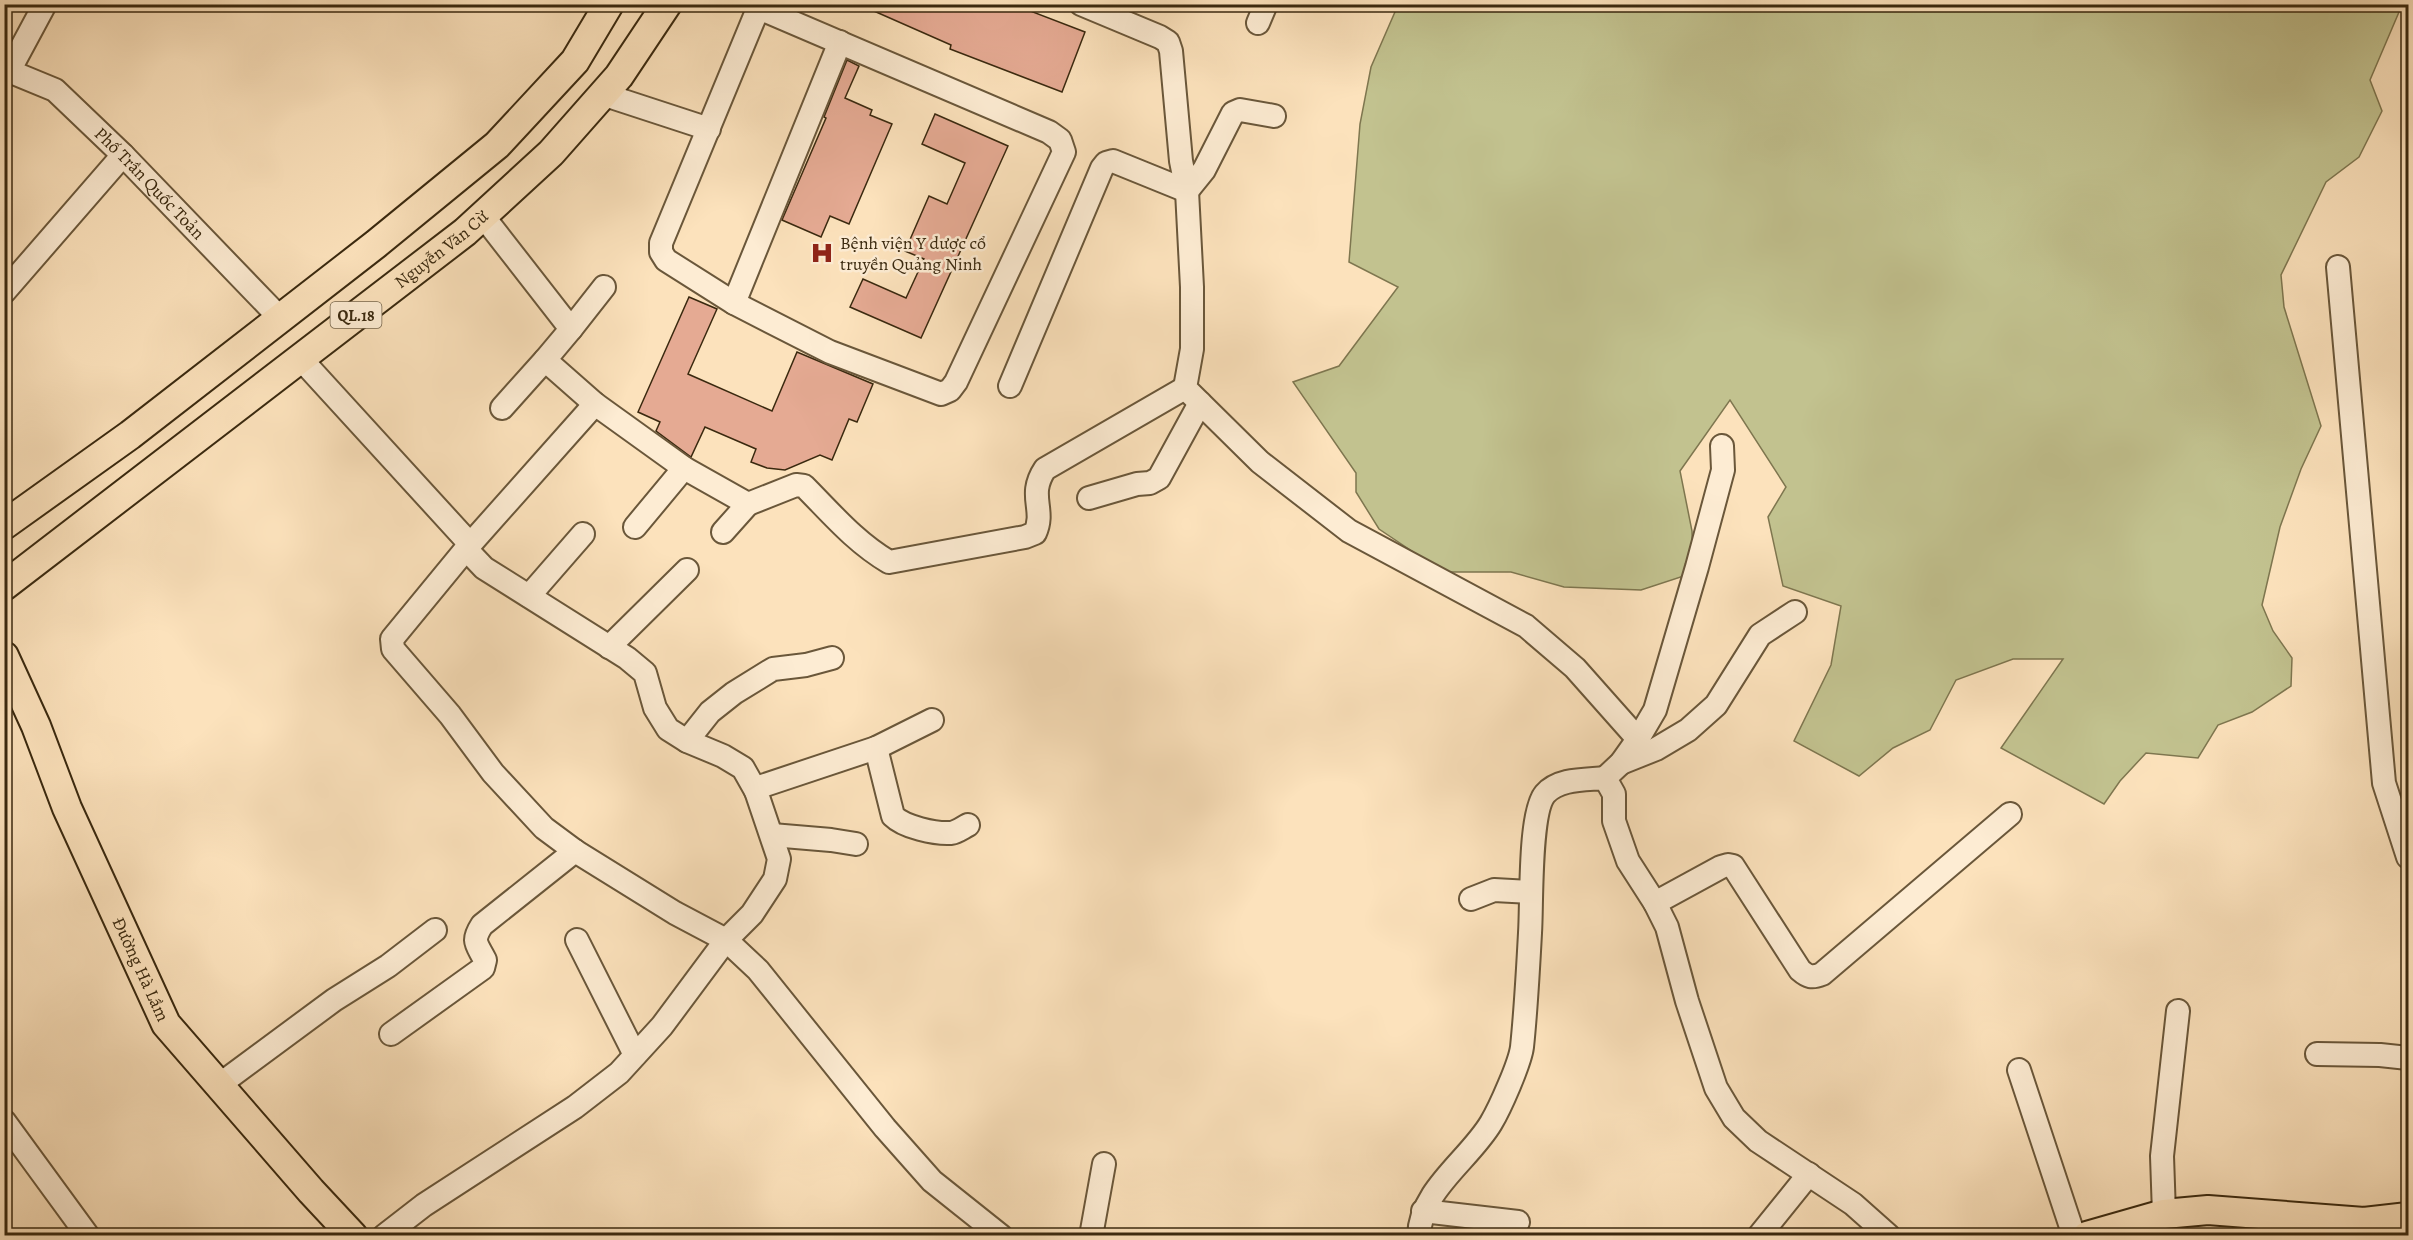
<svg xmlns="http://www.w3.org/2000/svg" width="2413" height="1240" font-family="Alegreya,serif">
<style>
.green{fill:#c2c28f;stroke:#7e764f;stroke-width:1.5}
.building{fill:#e5aa93;stroke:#3a290f;stroke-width:1.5}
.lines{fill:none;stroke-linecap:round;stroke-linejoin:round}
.minor-casing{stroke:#6a573a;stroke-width:26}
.major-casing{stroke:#3a290f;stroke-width:32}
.minor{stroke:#fdecd3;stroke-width:22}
.major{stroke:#fce2bc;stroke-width:28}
.labels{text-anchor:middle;stroke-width:5;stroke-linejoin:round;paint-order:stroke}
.shield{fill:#fdecd3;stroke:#74644a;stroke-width:1.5}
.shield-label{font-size:16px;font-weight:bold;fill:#3a290f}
.street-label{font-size:18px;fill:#3a290f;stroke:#fdecd3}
.poi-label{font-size:18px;fill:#3a290f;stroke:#fdecd3;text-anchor:start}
</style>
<rect width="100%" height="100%" fill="#fce2bc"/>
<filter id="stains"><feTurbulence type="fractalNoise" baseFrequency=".00333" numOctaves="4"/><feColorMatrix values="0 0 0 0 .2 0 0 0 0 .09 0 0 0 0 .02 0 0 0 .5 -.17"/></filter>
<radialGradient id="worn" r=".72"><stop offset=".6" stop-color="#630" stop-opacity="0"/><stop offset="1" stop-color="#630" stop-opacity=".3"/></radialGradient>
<!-- green -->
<polygon class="green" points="1398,5 2402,5 2370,80 2382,111 2359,157 2326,182 2281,275 2284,307 2321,426 2301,469 2280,527 2262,605 2273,631 2292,658 2291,686 2252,712 2218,725 2198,758 2146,753 2120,781 2104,804 2001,748 2063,659 2013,659 1956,680 1930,730 1893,748 1859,776 1794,741 1831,665 1841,606 1783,586 1768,517 1786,487 1730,400 1680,471 1692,531 1693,573 1641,590 1564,587 1511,572 1443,572 1379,529 1356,492 1356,473 1293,382 1339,366 1398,287 1349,262 1360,124 1371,67"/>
<!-- building -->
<g class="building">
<polygon points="858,4 1012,4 1085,32 1062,92 950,49 951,45"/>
<polygon points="847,60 859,66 845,98 872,110 870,115 892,124 849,224 830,216 821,237 782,220 826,118 824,117"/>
<polygon points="935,114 1008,146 921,338 850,307 863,279 906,298 924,259 905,251 929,196 947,204 965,163 922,144"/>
<polygon points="689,297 717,309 688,374 772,411 797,352 873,384 857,422 849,419 832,460 820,455 785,470 767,468 751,462 756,449 705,427 691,457 656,431 660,422 638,412"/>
</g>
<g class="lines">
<!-- minor casing -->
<g class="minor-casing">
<g id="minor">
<polyline points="1081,4 1160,37 1168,42 1171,51 1181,161 1187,191 1192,287 1192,349 1185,388 1260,462 1349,531 1526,626 1575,668 1638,739 1621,763 1605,778 1614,794 1614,821 1628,861 1655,903 1667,927 1687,1001 1716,1088 1734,1118 1758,1141 1853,1204 1889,1236"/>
<polyline points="759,8 1049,132 1060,140 1064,152 956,382 950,390 941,394 830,352 734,303 666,260 661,252 661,243 760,4"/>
<polyline points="1258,23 1266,4"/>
<path id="s1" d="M4,69L55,90L123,155L280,318"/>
<polyline points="9,71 45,4"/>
<polyline points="602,94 709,129"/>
<path d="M483,216L571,329L545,360L595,404L684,468L748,504L796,485L804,486C831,513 855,542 889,562L1025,537L1035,533C1046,509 1027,496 1045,469L1185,388"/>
<polyline points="2338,267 2384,783 2408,857"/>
<polyline points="4,292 123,155"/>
<polyline points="734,303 840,42"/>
<polyline points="571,329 604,287"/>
<polyline points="300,358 470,544"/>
<polyline points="1010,386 1102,168 1106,163 1113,161 1187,191 1204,170 1233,113 1240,110 1274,116"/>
<polyline points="595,404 466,549 392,639 393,649 450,715 493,773 544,828 575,851 675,913 726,940 758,970 885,1128 932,1181 1001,1236"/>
<polyline points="502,408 545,360"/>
<polyline points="1089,498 1137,484 1150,483 1159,478 1200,403"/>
<polyline points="635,527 684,468"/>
<polyline points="723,532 748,504"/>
<polyline points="466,549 484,568 627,658 645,673 655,708 668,729 687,741 723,756 743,768 756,791"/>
<polyline points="529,596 583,534"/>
<polyline points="609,647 687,570"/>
<polyline points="1638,739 1655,710 1697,567 1723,470 1722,446"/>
<polyline points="687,741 710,712 734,693 773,669 806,665 832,658"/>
<path d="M876,748L893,816C904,827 935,834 951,833C957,832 962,828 968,825"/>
<polyline points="1621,763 1656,749 1688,730 1716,705 1760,635 1795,612"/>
<polyline points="772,835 831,840 856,844"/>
<polyline points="1471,899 1494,890 1531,892"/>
<path d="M1655,903L1721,867L1728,865L1733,866L1800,970C1808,977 1812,978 1822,974L2010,814"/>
<polyline points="577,940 635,1055"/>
<path d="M391,1034L483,968L485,960C477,944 471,942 482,925L575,851"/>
<polyline points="2317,1054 2380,1055 2408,1058"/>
<polyline points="2019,1070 2074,1236"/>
<polyline points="219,1085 334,1000 388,966 435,930"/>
<polyline points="4,1121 88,1236"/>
<polyline points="1423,1211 1518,1222"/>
<polyline points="2164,1214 2162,1156 2178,1011"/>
<polyline points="384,1236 424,1205 575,1107 619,1073 662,1026 726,940 752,914 775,879 779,859 756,791 762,786 876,748 932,720"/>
<polyline points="1091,1236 1104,1164"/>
<path d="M1419,1236C1420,1190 1469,1160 1491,1123C1500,1108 1520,1063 1522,1047C1526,1009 1528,971 1530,933C1532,905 1529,813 1545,794C1559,778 1586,780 1605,778"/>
<polyline points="1759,1236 1809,1174"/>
</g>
</g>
<!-- major casing -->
<g class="major-casing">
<g id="major">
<polyline points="4,525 130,435 376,244 497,145 575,61 609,4"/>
<path id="s2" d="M4,586L465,232L551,153L619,76L667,4"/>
<path id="s3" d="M4,656L36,726L67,808L166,1024L311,1191L353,1236"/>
<polyline points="2087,1236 2164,1214 2208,1210 2364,1222 2408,1217"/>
</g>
</g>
<!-- minor -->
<use href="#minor" class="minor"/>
<!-- major -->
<use href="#major" class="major"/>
</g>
<!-- icons -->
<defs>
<g id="hospital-bare" transform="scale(1.8)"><path d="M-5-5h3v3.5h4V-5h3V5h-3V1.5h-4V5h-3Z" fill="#8f2418" stroke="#fdecd3" stroke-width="2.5" paint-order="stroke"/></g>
</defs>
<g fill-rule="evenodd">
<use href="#hospital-bare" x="822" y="253"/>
</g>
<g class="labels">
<!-- shield labels -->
<rect class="shield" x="330.5" y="302" width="51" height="26" rx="4.5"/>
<g class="shield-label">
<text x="356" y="321">QL.18</text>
</g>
<!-- street labels -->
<g class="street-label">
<text dy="6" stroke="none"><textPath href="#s1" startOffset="188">Phố Trần Quốc Toản</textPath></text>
<text dy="6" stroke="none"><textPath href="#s2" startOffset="552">Nguyễn Văn Cừ</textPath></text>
<text dy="6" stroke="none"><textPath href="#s3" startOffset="342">Đường Hà Lầm</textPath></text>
</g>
<!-- poi labels -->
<g class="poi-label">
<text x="840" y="249">Bệnh viện Y dược cổ<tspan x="840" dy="21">truyền Quảng Ninh</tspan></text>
</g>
</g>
<!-- margin -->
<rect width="2413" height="1240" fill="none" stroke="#fce2bc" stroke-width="24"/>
<rect x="6" y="6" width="2401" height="1228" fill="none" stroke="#3a290f" stroke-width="3"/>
<rect x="12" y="12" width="2389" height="1216" fill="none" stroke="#3a290f" stroke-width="1.5"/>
<rect width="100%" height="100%" filter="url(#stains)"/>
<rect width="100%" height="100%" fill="url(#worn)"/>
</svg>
